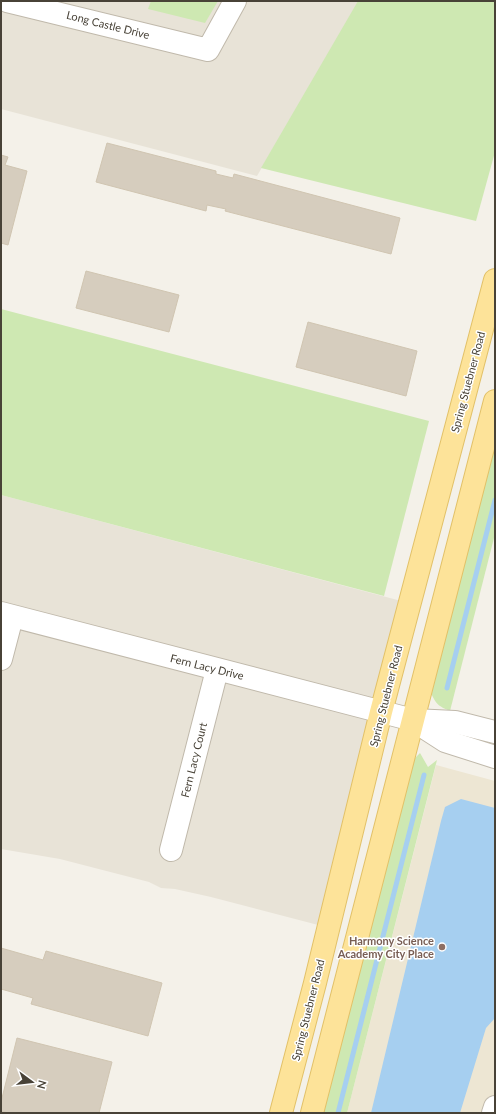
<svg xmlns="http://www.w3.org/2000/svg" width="496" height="1114" font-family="Lato,sans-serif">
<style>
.residential{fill:#e8e3d7}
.education{fill:#ede6d3}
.green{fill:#cee8b2}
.water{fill:#a6cff0}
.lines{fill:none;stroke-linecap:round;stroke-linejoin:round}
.stream{stroke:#a6cff0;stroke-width:5}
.building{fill:#d6cdbe;stroke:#d0c5b1}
.minor-casing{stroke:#c0b9ab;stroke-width:24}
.major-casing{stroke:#e2c168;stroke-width:24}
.minor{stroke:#fff;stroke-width:22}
.major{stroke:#fde399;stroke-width:22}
.education-dot{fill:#8d6e63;stroke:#fff;stroke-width:1.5}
.labels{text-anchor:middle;stroke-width:3;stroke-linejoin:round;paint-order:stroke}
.street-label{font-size:11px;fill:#484237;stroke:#fff}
.education-label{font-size:11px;font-weight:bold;fill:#785e54;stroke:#fff;text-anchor:end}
</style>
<rect width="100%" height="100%" fill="#f4f1e9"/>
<!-- residential -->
<g class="residential">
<polygon points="1,1 359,1 257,176 1,109"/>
<polygon points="1,495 405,602 322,926 211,897 175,889 161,888 149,882 60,859 1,849"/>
</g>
<!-- education -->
<polygon class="education" points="436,765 495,781 495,1113 347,1113"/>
<!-- green -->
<g class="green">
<polygon points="151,1 218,1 205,23 148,9"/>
<polygon points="358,1 495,1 495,152 476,221 261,168"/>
<polygon points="1,309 429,421 384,596 1,495"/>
<path d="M495,442V534L450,711C438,706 436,704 431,693Z"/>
<polygon points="420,753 428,767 437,760 347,1113 323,1113 414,759"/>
</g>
<!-- water -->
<polygon class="water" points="461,799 495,808 495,1018 486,1028 460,1113 371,1113 441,821 445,807"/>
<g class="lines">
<!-- stream -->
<g class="stream">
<polyline points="447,688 495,500"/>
<polyline points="338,1113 424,775"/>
</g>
</g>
<!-- building -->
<g class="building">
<polygon points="107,143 216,171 216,174 233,178 234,174 400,218 391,254 225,211 226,209 207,205 206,211 96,182"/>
<polygon points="1,155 8,157 5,165 27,171 8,245 1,243"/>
<polygon points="86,271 179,295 169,332 76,308"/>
<polygon points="308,322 417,351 406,396 296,367"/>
<polygon points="1,948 43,960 46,951 162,983 148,1036 31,1004 33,998 1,989"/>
<polygon points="17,1038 112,1062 99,1113 8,1113 1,1111 1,1102"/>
</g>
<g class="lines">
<!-- minor casing -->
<g class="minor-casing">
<g id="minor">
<polyline points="7,1 208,50 235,1"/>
<polyline points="1,613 413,720 455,722 495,732"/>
<polyline points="1,659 12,617"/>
<polyline points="414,721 445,741 495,757"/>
<polyline points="171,850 217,670"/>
<polyline points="493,1113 495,1107"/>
</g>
</g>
<!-- major casing -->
<g class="major-casing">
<g id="major">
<polyline points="281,1113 315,983 381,712 495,280"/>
<polyline points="312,1113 495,401"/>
</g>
</g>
<!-- minor -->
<use href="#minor" class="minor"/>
<!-- major -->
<use href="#major" class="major"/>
</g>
<!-- markers -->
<circle class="education-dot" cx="442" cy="947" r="4"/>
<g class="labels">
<!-- street labels -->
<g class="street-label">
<text transform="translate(108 25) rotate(14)" y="4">Long Castle Drive</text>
<text transform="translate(468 382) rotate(-75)" y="4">Spring Stuebner Road</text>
<text transform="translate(207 667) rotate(14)" y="4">Fern Lacy Drive</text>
<text transform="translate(386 696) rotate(-76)" y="4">Spring Stuebner Road</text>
<text transform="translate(194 760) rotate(-76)" y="4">Fern Lacy Court</text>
<text transform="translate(308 1010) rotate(-76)" y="4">Spring Stuebner Road</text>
</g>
<!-- education labels -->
<g class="education-label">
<text x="434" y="945">Harmony Science<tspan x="434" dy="13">Academy City Place</tspan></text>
</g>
</g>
<!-- border -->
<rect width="496" height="1114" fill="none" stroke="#484237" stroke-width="4"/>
<!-- north arrow -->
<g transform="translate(32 1082) rotate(105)" stroke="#ffffff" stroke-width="3" paint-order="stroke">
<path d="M0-3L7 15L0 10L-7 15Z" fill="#484237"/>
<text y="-6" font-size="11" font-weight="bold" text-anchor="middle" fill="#484237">N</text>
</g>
</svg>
